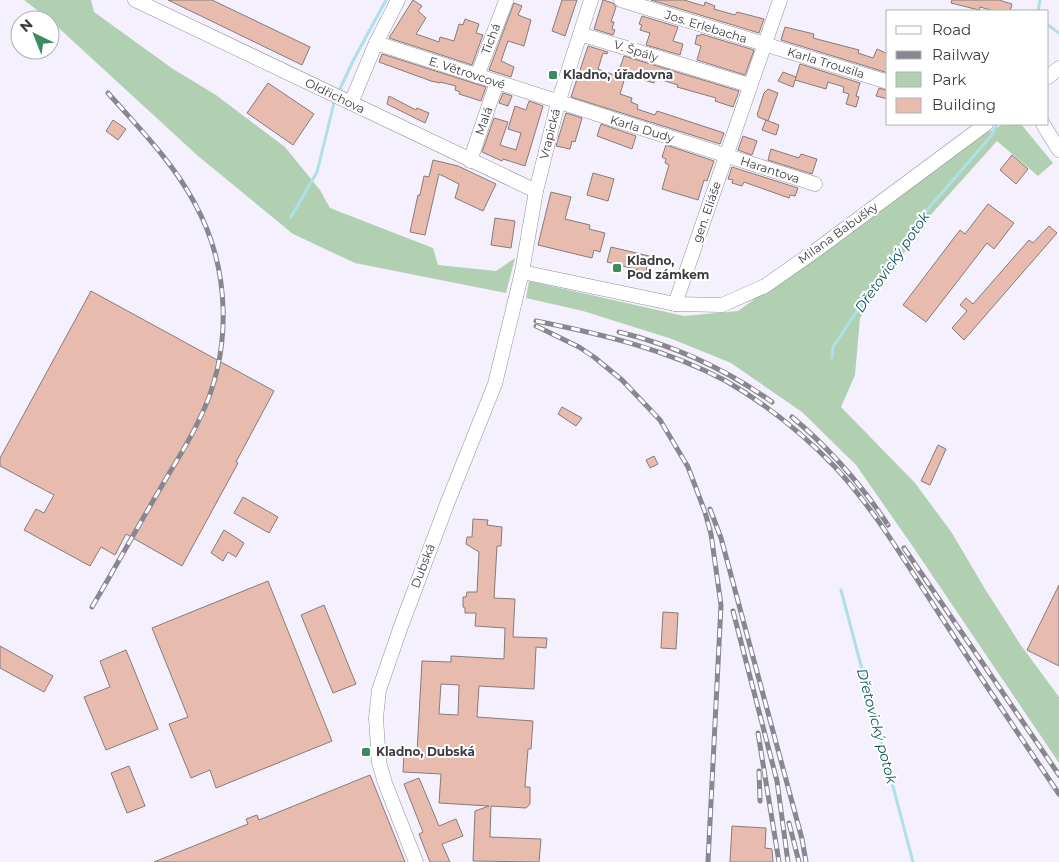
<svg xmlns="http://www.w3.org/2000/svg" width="1059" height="862" font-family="Montserrat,sans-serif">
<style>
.green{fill:#b1d0b2}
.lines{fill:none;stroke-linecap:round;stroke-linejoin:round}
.stream{stroke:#ade0e8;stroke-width:3}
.building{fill:#e7bcae;stroke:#887b77;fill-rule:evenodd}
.minor-casing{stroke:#93909b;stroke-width:15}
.minor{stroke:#fff;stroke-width:14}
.rail-casing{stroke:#88868e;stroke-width:5}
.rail{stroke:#fff;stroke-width:3;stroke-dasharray:9;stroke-linecap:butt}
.poi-dot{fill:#3b8d5f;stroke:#fff;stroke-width:2}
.labels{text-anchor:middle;stroke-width:4;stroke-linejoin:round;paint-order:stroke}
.street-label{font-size:12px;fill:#3d3b40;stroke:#fff}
.poi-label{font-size:12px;font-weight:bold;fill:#3d3b40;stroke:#fff;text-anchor:start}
.water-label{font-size:14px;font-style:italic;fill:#07525a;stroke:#fff}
</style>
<rect width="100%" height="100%" fill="#f4f0fd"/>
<!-- green -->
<g class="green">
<polygon points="24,0 91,0 94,12 173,69 216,95 285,147 320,190 330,208 433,248 438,265 496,271 515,258 506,293 355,263 293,234 198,156 50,20"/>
<polygon points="1004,124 1021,124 1053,163 1038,176 997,141 927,219 860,318 855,375 841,407 915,483 952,533 985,589 1020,644 1059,697 1059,763 909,541 856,465 802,412 731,363 672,339 583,311 526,298 529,281 684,316 738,311 984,134"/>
</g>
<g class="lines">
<!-- stream -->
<g class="stream">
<polyline points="1038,11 1040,0"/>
<polyline points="1048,25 1059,33"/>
<polyline points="338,93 354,59 386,0"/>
<polyline points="291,217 317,172 335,99"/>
<polyline points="832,358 833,347 915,224 991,136 997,124"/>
<polyline points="841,590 913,862"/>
</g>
</g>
<!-- building -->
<g class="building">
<polygon points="168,0 212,0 310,47 302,65"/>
<polygon points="413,0 422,6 418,11 426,18 416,34 439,42 440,37 454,41 459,24 463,25 465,19 479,24 476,33 483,35 472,65 389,38"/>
<polygon points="562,0 577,0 565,36 552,31"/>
<polygon points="603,0 613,3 616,7 611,22 614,22 612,29 615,30 613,35 594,29"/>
<polygon points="651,0 684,0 704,6 705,2 715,6 714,9 735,15 737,12 764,19 759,33"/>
<polygon points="952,0 999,0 1012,4 1010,11 994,11 980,7 979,10 951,3"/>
<polygon points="514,3 522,6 518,15 531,20 524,46 508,41 501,61 514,67 511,77 489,70"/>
<polygon points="642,16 678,27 673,41 683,44 680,55 646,45 650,33 640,30 642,25 639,24"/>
<polygon points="785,27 814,34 813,38 859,50 858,53 873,58 877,49 888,54 888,73 781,40"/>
<polygon points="701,34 754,50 745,75 697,60 701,46 695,44 697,35 700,36"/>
<polygon points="588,46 608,52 607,54 603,53 598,69 617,76 624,56 739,91 733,107 715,101 716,98 677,87 678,85 662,80 662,81 655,79 654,83 644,80 645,76 627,71 620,94 632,98 631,102 638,105 637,109 655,115 657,111 724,133 720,144 571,97"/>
<polygon points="382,54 486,87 481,101 459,94 460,92 455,90 456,86 440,82 440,83 431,81 379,62"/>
<polygon points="800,64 860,83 856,96 859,97 856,107 846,104 849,94 843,92 844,87 828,82 826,89 795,80"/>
<polygon points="783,72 796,77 793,87 778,81"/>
<polygon points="268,83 314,114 293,145 247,113"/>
<polygon points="879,88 888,91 888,99 876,96"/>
<polygon points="768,89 778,93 768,121 758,117 758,115 757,115 764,93"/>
<polygon points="503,93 512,96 508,106 499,103"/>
<polygon points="389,96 416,110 417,108 429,113 425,123 387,104"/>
<polygon points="529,101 543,106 525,166 503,159 502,161 482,152 494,118 508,122 500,145 516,150 521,133 508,129 515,106 526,110"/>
<polygon points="566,113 582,118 575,142 572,141 570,149 556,146"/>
<polygon points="113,120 126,129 118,140 106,131"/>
<polygon points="766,120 779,125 776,135 762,130"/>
<polygon points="601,124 636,136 632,149 597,136"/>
<polygon points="743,136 757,141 752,155 738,150"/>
<polygon points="666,145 714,161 707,181 704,180 698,200 662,189 669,165 665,163 666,159 662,157"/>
<polygon points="771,149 799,158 801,154 817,159 812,174 768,160"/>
<polygon points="1012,155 1028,169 1016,184 1000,170"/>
<polygon points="433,160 458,166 496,184 483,211 455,198 459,184 439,174 425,235 410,232 418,195 420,195 424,176 429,177"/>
<polygon points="732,167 798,188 795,196 790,195 789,198 744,182 742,186 732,183 733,180 728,179"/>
<polygon points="593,173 614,179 608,201 587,195"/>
<polygon points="551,192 571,197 565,219 590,225 589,229 605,233 600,252 594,250 592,258 538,245"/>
<polygon points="988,204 1014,223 994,249 987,243 926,322 903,305 960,230 965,234"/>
<polygon points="495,218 515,221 511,248 491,245"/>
<polygon points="1049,226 1057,233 964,340 952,328 967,311 960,305 966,298 973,304 1029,240 1033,243"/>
<polygon points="611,247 649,256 646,272 607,262"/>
<polygon points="91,291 274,391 236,462 238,463 182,566 126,534 115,555 101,547 90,566 24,530 36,509 44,513 54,495 0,466 0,458"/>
<polygon points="562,407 582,418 576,426 558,414"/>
<polygon points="938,445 946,449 930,485 921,481"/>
<polygon points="654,456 658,464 650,468 646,460"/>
<polygon points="243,497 278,517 269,533 234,513"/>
<path d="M473,519L488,520L487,525L502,527L501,546H497L494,598L515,599L513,637L547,638L546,648L536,647L534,689L479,686L477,717L533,721L531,749H528L525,787H530V804L526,808L491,806L490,837L541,839L539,862L473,861L475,811L489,806L439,803L441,774L403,772L404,752L417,753L422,661L451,662V656L504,659L505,628L475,626L476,613H465V608L463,607V597H466L467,592H477L479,552L466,544L467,537H472ZM441,684L459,685L458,715L439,714Z"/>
<polygon points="224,530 244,543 236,557 228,552 223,561 211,553"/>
<polygon points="268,581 332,741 216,788 210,770 191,778 169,724 188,717 152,628"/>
<polygon points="1059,585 1059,666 1027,650"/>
<polygon points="324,605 356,684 333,693 301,615"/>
<polygon points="663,612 678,613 676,649 661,648"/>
<polygon points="0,646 53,676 44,692 0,668"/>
<polygon points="126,650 158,729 106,750 84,697 110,687 100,661"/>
<polygon points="129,766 145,806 127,813 111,773"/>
<polygon points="370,775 405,862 154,862 248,824 246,819 257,815 259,820"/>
<polygon points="419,778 439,826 456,819 463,836 442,844 450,862 430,862 419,834 423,832 404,784"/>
<polygon points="732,826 766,828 765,848 772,849 773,862 730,862"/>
</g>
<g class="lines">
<!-- minor casing -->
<g class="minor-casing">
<g id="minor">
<polyline points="135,0 536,191"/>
<polyline points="621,0 888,82"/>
<polyline points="580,34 749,85"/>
<polyline points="376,43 815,184"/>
<polyline points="477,76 506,1"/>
<polyline points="1048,77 1059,68"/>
<polyline points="351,103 376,43 398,0"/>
<polyline points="1043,124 1059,150"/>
<polyline points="470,161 497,82"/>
<polyline points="522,272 675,304 722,305 765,286 815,251 986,124"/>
<polyline points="675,304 780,0"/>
<polyline points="416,862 385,783 379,762 376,718 379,690 400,629 447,504 495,384 522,272 536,191 558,103 591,0"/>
</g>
</g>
<!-- minor -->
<use href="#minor" class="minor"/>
<!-- rail casing -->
<g class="rail-casing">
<g id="rail">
<path d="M536,321C601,334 666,349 726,381C766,404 803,434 835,467C876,511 907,565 940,615C979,675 1019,735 1059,794"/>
<polyline points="536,326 579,347 594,357 622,380 660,420 688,467 705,512 711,534 721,605 708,862"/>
<path d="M619,332C676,346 724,368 772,402"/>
<path d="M792,417C830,449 861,484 888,525"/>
<polyline points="710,509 721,538 802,839 806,862"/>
<polyline points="904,548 1059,775"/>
<path d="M92,607C115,568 137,528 160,489C173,466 188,444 199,420C233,352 231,268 194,202C172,161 138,127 108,93"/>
<polyline points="733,611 777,781 788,862"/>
<polyline points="758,733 779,862"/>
<polyline points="759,771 760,801"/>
<polyline points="789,823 799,862"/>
</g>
</g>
<!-- rail -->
<use href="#rail" class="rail"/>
</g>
<!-- markers -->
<g class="poi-dot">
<rect x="548" y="70" width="10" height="10" rx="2.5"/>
<rect x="612" y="263" width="10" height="10" rx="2.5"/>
<rect x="361" y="747" width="10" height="10" rx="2.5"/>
</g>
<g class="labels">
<!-- street labels -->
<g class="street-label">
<text transform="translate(706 27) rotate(17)" y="4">Jos. Erlebacha</text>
<text transform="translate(491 39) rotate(-69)" y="4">Tichá</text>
<text transform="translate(636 51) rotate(17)" y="4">V. Špály</text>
<text transform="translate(826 63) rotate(17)" y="4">Karla Trousila</text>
<text transform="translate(467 73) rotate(18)" y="4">E. Větrovcové</text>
<text transform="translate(335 96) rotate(26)" y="4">Oldřichova</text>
<text transform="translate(484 121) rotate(-71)" y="4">Malá</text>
<text transform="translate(642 129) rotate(17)" y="4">Karla Dudy</text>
<text transform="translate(550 134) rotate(-76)" y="4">Vrapická</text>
<text transform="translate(770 170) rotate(18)" y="4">Harantova</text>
<text transform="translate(707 212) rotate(-71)" y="4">gen. Eliáše</text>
<text transform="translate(838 233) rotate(-36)" y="4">Milana Babušky</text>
<text transform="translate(423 566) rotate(-69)" y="4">Dubská</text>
</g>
<!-- poi labels -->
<g class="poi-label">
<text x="563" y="79">Kladno, úřadovna</text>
<text x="627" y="265">Kladno,<tspan x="627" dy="14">Pod zámkem</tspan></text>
<text x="376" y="756">Kladno, Dubská</text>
</g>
<!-- water labels -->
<g class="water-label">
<text transform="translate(892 262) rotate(-55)" y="5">Dřetovický potok</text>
<text transform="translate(877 726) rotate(75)" y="5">Dřetovický potok</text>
</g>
</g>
<!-- legend -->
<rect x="886" y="10" width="162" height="115" fill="#ffffff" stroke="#b1b1b3"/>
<rect x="896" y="26" width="25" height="8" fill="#ffffff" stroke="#b1b1b3"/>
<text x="932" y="35" font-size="15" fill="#3d3b40">Road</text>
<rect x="896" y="51" width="25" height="8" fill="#88868e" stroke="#b1b1b3"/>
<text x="932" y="60" font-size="15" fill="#3d3b40">Railway</text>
<rect x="896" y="72" width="25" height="15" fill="#b1d0b2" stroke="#b1b1b3"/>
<text x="932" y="85" font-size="15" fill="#3d3b40">Park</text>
<rect x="896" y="98" width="25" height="15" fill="#e7bcae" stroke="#b1b1b3"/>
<text x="932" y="110" font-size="15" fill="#3d3b40">Building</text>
<!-- north arrow -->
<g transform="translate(35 35) rotate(317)"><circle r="24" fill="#ffffff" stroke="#b1b1b3"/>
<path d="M0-4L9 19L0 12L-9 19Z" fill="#3b8d5f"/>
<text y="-8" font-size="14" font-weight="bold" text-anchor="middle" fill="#3d3b40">N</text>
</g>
</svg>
